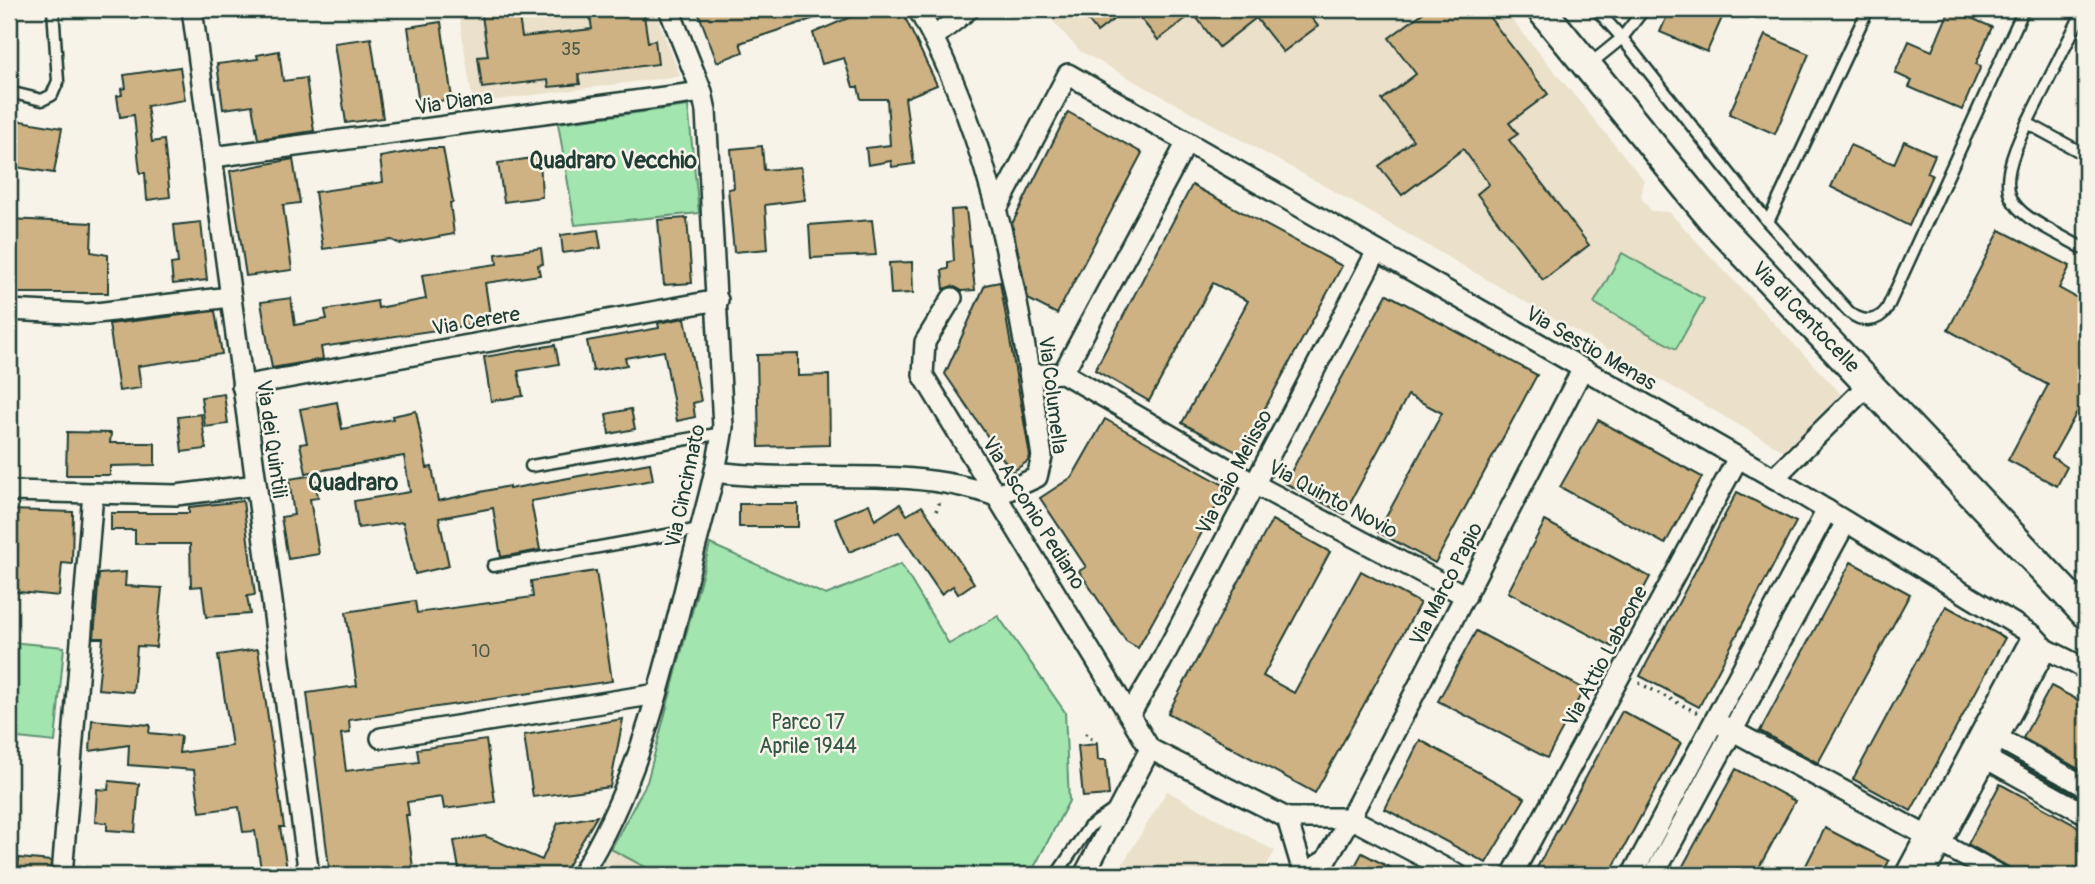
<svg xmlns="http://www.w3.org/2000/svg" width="2095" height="884" font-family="Pangolin,sans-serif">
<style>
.built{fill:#ebe0ca}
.green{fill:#a2e5af;stroke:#609172;stroke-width:2}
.building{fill:#ceb283;stroke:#1f3d34;stroke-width:2}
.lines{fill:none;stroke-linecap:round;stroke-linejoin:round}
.lane-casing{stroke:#1f3d34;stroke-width:15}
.street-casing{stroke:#1f3d34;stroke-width:24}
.secondary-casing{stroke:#1f3d34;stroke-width:33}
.path{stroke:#1f3d34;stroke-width:3.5;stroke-dasharray:2 5;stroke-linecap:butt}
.lane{stroke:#f7f3e8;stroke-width:10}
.street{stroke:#f7f3e8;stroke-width:19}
.secondary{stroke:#f7f3e8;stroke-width:28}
.labels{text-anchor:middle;stroke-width:5;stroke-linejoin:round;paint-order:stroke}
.number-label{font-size:18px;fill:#4b5a48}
.street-label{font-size:21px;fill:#1f3d34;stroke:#f7f3e8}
.park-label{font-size:21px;fill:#335646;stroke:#f7f3e8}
.neighbourhood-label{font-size:23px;font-weight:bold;fill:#1f3d34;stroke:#f7f3e8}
.quarter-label{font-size:24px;font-weight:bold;fill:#1f3d34;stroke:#f7f3e8}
</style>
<rect width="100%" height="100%" fill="#f7f3e8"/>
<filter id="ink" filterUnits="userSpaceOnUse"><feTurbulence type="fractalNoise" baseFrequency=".0143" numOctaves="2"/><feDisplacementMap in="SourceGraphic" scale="14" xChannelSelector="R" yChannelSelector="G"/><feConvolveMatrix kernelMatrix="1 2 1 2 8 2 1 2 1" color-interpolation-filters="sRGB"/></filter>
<g filter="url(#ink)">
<!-- built -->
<g class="built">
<polygon points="458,9 654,9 680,76 473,103"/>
<polygon points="1042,9 1503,9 1644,180 1641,197 1651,211 1669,212 1841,394 1784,451 1321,184 1080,51"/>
<polygon points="1167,791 1275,851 1261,875 1116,875"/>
<polygon points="611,849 660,875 595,875"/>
</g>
<!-- green -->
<g class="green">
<polygon points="688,106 699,213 575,225 558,123"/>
<polygon points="1622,253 1704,299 1676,349 1594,303"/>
<polygon points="710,544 826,595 901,564 949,644 998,616 1065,712 1069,801 1030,875 660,875 611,849 647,782"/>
<polygon points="9,642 64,647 55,742 9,737"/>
</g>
<!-- building -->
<g class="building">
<polygon points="481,9 512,9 513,18 519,17 522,37 592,29 589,9 643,9 648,42 655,40 658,64 578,74 580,84 549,87 548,80 482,88 478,57 488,56"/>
<polygon points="697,9 833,9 833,12 740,43 743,52 717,62"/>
<polygon points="869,9 901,9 937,85 905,98 914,164 892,167 891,161 868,165 866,148 890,145 887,99 861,99 858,87 853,87 844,58 822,64 813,33"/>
<polygon points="1079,9 1127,9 1097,32"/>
<polygon points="1133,9 1304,9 1318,26 1283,52 1256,18 1219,47 1193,13 1158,40"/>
<polygon points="1428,9 1483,9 1548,94 1509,123 1518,134 1509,140 1589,245 1543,280 1477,194 1489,184 1463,149 1402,195 1379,166 1413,140 1382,100 1416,74 1389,38"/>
<polygon points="1670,9 1712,9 1724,13 1707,52 1660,32"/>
<polygon points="1950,9 1992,27 1976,64 1981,66 1962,110 1909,87 1912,81 1895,73 1909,41 1932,51"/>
<polygon points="441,22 452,99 419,104 408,27"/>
<polygon points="1765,35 1809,54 1775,134 1729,114"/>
<polygon points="371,38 383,118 346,123 334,43"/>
<polygon points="279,51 283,81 306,78 314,131 258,139 252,105 223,109 217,64 258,59 257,55"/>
<polygon points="180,67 185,100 147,106 152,142 164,140 170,197 147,200 145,173 140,173 134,115 120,117 117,96 122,95 121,89 126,88 124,75"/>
<polygon points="1068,112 1142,153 1057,314 1028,299 1012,224"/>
<polygon points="9,119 62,128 54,173 9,166"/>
<polygon points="1904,141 1935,155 1927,173 1932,175 1909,226 1831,187 1850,145 1894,164"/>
<polygon points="762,146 764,170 801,167 805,200 765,205 768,249 734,252 728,189 734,188 731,149"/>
<polygon points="429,148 443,148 453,202 450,203 454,234 400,244 392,240 323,249 315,192 383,182 380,157"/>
<polygon points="540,157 542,197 504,202 498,163"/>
<polygon points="293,159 300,203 283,205 292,270 246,276 230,171"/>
<polygon points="1192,185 1342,266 1240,454 1182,423 1248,301 1213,283 1149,401 1095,370"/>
<polygon points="966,209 975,290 962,291 952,286 944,289 942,270 948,269 948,262 954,261 951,210"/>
<polygon points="687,218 692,283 664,285 658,220"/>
<polygon points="9,219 92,223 91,252 108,255 108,293 12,293 12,282 9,282"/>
<polygon points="872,220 876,255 811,258 809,225"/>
<polygon points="201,222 207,280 173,284 171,264 178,263 174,225"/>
<polygon points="598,230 601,248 563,253 561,235"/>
<polygon points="2000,230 2070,266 2059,288 2086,303 2086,396 2052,457 2067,467 2057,486 2008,460 2048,385 1948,330"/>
<polygon points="541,248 543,264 538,265 540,275 485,283 491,322 321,347 323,359 272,368 261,302 291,298 295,325 327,319 325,310 377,301 378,308 426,299 422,275 497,264 496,254"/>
<polygon points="912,262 913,293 891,294 889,263"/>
<polygon points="1000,282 1030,456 1028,461 1012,472 945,374 985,285"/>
<polygon points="1387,294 1537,375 1435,563 1378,532 1442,413 1408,395 1344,514 1285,483"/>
<polygon points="215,311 222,354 138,366 141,388 119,391 109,324"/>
<polygon points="685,318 701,401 693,403 695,417 677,421 664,351 625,358 627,365 593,371 587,341 659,328 658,323"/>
<polygon points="555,345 559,364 518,371 523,396 491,401 484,357"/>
<polygon points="798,354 798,376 829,375 830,445 759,447 757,355"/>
<polygon points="224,394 228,424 205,427 201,397"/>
<polygon points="337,402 342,429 393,419 392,416 416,411 427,468 432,467 438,501 509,486 509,489 650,463 653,480 531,501 540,550 501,557 493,508 439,518 449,566 415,574 403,522 358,528 354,501 410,492 404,456 306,473 300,444 307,443 300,409"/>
<polygon points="631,409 635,429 609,434 606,414"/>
<polygon points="201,414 206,449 182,452 178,417"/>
<polygon points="1105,419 1227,487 1138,648 1126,641 1079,571 1086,567 1040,498 1072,477"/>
<polygon points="1598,420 1702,477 1665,544 1560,487"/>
<polygon points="67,432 111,433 110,443 155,443 155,465 110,466 110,475 66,475"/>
<polygon points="315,475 318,498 310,499 319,554 288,559 281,517 294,515 289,479"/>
<polygon points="1737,492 1796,522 1699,707 1640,676"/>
<polygon points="243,501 255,595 247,596 250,614 206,617 202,586 191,587 190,544 135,544 135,530 111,530 111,513 189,513 189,507"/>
<rect x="739" y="504" width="59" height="23"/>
<polygon points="869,504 875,520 900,504 907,515 922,506 974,583 958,594 953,586 941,594 899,532 849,552 835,518"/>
<polygon points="9,510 73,512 72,564 62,563 59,596 9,591 9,574 16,574"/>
<polygon points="1272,520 1330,552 1263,676 1294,693 1361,571 1420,603 1315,793 1168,713"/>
<polygon points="1545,521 1650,577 1613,647 1508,592"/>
<polygon points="1851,562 1910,594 1818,763 1760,731"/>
<polygon points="596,571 612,681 349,720 350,733 341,734 346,771 419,762 417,749 486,740 495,802 444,809 442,797 407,802 409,815 406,815 414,875 330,875 307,693 357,686 346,612 415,601 417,613 533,597 531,581"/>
<polygon points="126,572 125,586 162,588 156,647 137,646 133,692 98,689 103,638 94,638 99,574"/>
<polygon points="1946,606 2005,638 1911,811 1853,779"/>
<polygon points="1476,631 1584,689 1547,758 1438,701"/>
<polygon points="258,649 284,827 280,827 288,875 262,875 255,831 243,832 239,807 200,812 194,770 128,765 129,745 90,751 92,720 150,725 149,733 181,736 179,753 232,746 218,655"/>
<polygon points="2051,686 2086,704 2086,773 2023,738"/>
<polygon points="1622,711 1681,743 1609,875 1533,875"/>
<polygon points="623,719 610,787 533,797 524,735"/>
<polygon points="1420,740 1525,798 1486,863 1385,809"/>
<polygon points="1097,744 1098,760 1106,760 1109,795 1083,797 1078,746"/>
<polygon points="1736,769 1795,801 1755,875 1678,875"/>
<polygon points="109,781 139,784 135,832 107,830 107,823 95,822 97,789 108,790"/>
<polygon points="2000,784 2086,831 2086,875 2023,875 1968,844"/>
<polygon points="597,816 565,870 569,875 460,875 454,841 485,836 542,860 558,823"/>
<polygon points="1825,828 1889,861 1882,875 1801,875"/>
<polygon points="1362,853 1404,875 1350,875"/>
<polygon points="19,858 51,861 50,875 17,875"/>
</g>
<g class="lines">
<!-- lane casing -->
<g class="lane-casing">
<g id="lane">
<path d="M1644,9L1622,38L1768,222L1849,312C1862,323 1877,323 1887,309L2024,9"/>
<polyline points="1590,64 1622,38 1596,9"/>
<polyline points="9,92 42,100 52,95 58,81 53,9"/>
<polyline points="2027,123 2084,9"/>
<path d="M2086,155L2027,123C1985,209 2016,210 2086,250"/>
<polyline points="1768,222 1868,9"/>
<polyline points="531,466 723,433"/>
<polyline points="493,566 700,529"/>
<polyline points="1056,875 1089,827 1115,809"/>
</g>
</g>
<!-- street casing -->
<g class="street-casing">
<g id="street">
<polyline points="192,9 309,875"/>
<polyline points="933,38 969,9"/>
<polyline points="213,157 702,92"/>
<polyline points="998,207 1068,74 1774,478 2033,635 2046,649 2086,669"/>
<polyline points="952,298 925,342 923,375 1150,749"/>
<polyline points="9,310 88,314 230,297"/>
<polyline points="1063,373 1187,142"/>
<polyline points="1030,375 1063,373 1254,484 1466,596"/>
<polyline points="242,386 718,300"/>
<path d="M715,472C807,484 908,464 996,496L1037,477L1042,457C1019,302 996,148 918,9"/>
<polyline points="1774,478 1870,383"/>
<polyline points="9,491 176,495 256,485"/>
<polyline points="1130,714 1161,662 1377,251"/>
<polyline points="1722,725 1999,875"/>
<polyline points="381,738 657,694"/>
<polyline points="1998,738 2086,787"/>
<polyline points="1150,749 1287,818 1304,875"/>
<polyline points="1987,759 2086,814"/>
<polyline points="1287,818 1350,818 1326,860 1305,873"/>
<polyline points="62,875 93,493"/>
<path d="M581,875C639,782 663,677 689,572C701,524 716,476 723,427L706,111L702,92L669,9"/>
<polyline points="1084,875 1150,749"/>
<polyline points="1458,875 1350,818 1582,370"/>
<polyline points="1512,875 1738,458"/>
<polyline points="1632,875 1827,510"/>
<polyline points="1654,875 1846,522"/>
<polyline points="1905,875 2033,635"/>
<polyline points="1924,875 2046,649"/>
</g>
</g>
<!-- secondary casing -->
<g class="secondary-casing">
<polyline id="secondary" points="1541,9 1713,220 2086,614"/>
</g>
<!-- path -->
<g class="path">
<polyline points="936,511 940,501"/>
<polyline points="1639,683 1698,713"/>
<polyline points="1085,733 1100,746"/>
</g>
<!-- lane -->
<use href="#lane" class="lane"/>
<!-- street -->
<use href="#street" class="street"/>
<!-- secondary -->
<use href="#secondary" class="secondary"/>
</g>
</g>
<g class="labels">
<!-- number labels -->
<g class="number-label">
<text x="571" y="55">35</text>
<text x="481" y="657">10</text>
</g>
<!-- street labels -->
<g class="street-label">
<text transform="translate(454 102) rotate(-8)" y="7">Via Diana</text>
<text transform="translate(1806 317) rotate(46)" y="7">Via di Centocelle</text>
<text transform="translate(476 321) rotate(-10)" y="7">Via Cerere</text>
<text transform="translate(1591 348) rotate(30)" y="7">Via Sestio Menas</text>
<text transform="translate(1053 395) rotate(83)" y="7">Via Columella</text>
<text transform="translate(272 439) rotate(82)" y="7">Via dei Quintili</text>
<text transform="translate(1234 472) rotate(-62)" y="7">Via Gaio Melisso</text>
<text transform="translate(685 486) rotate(-78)" y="7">Via Cincinnato</text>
<text transform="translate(1333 499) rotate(28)" y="7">Via Quinto Novio</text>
<text transform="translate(1034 513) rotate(58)" y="7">Via Asconio Pediano</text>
<text transform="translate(1446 584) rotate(-63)" y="7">Via Marco Papio</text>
<text transform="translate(1605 656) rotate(-62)" y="7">Via Attio Labeone</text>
</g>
<!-- park labels -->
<g class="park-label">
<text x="808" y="729">Parco 17<tspan x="808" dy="24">Aprile 1944</tspan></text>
</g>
<!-- neighbourhood labels -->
<g class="neighbourhood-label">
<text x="613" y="168">Quadraro Vecchio</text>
</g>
<!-- quarter labels -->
<g class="quarter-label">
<text x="353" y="490">Quadraro</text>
</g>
</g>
<!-- margin -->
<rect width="2095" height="884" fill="none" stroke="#f7f3e8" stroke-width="35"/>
<rect x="18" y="18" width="2060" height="849" fill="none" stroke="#1f3d34" stroke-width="2.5" filter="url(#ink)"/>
</svg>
